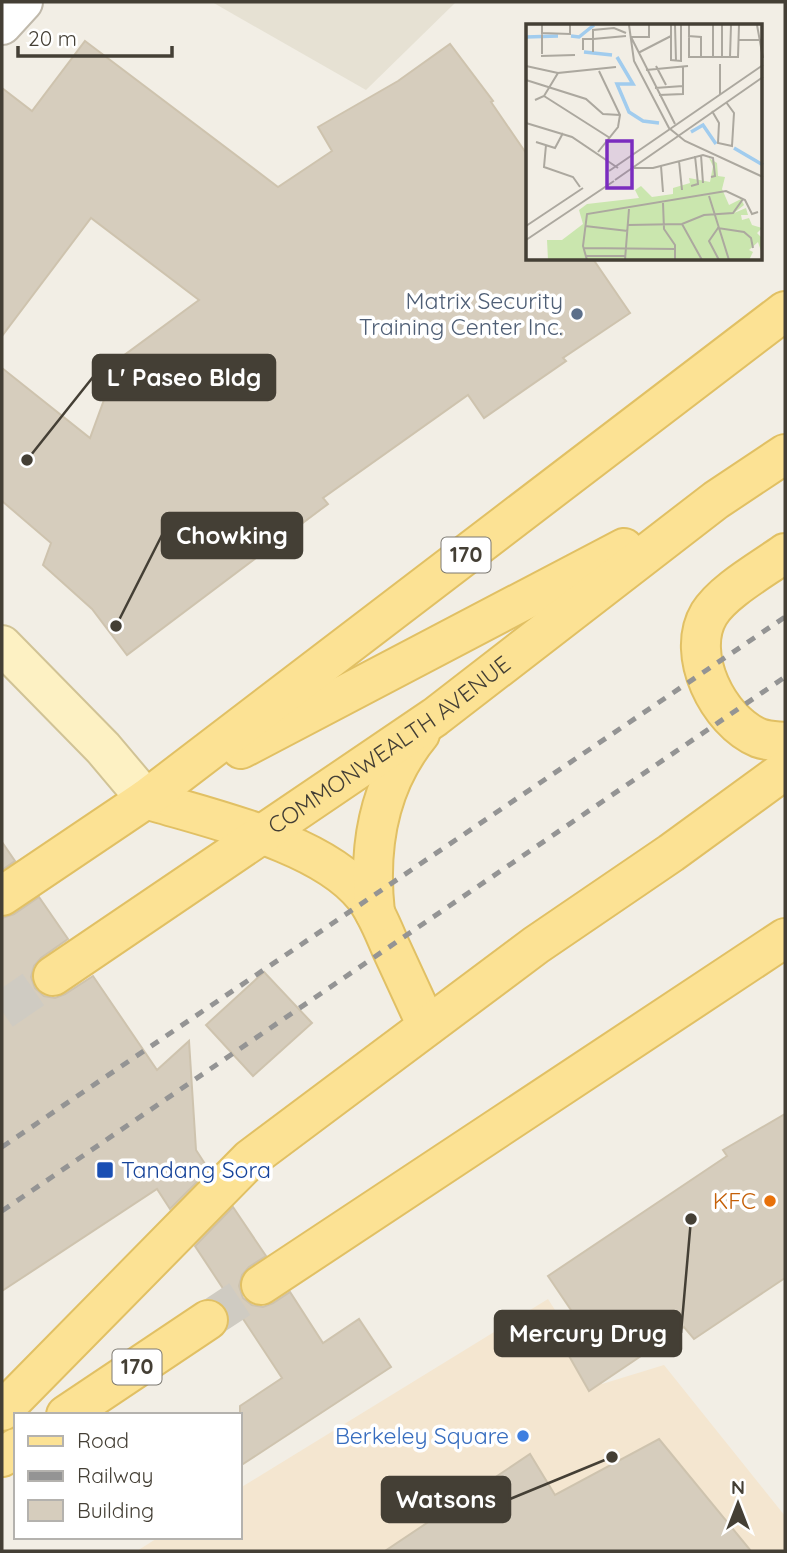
<svg xmlns="http://www.w3.org/2000/svg" width="787" height="1553" font-family="Quicksand,sans-serif">
<style>
.residential{fill:#e6e1d3}
.commercial{fill:#f4e6d0}
.building{fill:#d6cdbd;stroke:#cec3ae;stroke-width:2}
.lines{fill:none;stroke-linecap:round;stroke-linejoin:round}
.primary-tunnel{stroke:#cfcbc2;stroke-width:38;stroke-dasharray:38 19;stroke-linecap:butt}
.street-casing{stroke:#c0b9ab;stroke-width:42}
.secondary-casing{stroke:#d1c395;stroke-width:42}
.primary-casing{stroke:#e1c064;stroke-width:42}
.street{stroke:#fff;stroke-width:38}
.secondary{stroke:#fdf1c3;stroke-width:38}
.primary{stroke:#fce294;stroke-width:38}
.rail{stroke:#949494;stroke-width:5;stroke-dasharray:9 9;stroke-linecap:butt}
.service-dot{fill:#5c6f8a;stroke:#fff;stroke-width:2.5}
.transit-dot{fill:#1a4fb4;stroke:#fff;stroke-width:2.5}
.food-dot{fill:#e8710a;stroke:#fff;stroke-width:2.5}
.shop-dot{fill:#3f7fe0;stroke:#fff;stroke-width:2.5}
.labels{text-anchor:middle;stroke-width:7;stroke-linejoin:round;paint-order:stroke}
.shield{fill:#fff;stroke:#7c7972;stroke-width:2}
.shield-label{font-size:21px;font-weight:bold;fill:#443f35}
.service-label{font-size:23px;fill:#4e5e75;stroke:#fff;text-anchor:end}
.street-label{font-size:23px;fill:#443f35;stroke:#fff}
.transit-label{font-size:23px;fill:#164399;stroke:#fff;text-anchor:start}
.food-label{font-size:23px;fill:#c56008;stroke:#fff;text-anchor:end}
.shop-label{font-size:23px;fill:#366cbe;stroke:#fff;text-anchor:end}
.inset-river{fill:none;stroke:#a1ccee;stroke-width:3.5}
.inset-road{fill:none;stroke:#aca89f;stroke-width:2}
.view{fill:#7b2cbf;fill-opacity:0.15;stroke:#7b2cbf;stroke-width:3.5}
.inset-edge{fill:none;stroke:#443f35;stroke-width:3.5}
.leader{fill:none;stroke:#443f35;stroke-width:2.5}
.callout-dot{fill:#443f35;stroke:#fff;stroke-width:2.5}
.callout{fill:#443f35;stroke:#443f35;stroke-width:2.5}
.callout-label{font-size:24px;text-anchor:middle;font-weight:bold;fill:#fff}
</style>
<rect width="100%" height="100%" fill="#f2eee5"/>
<!-- residential -->
<polygon class="residential" points="212,2 456,2 366,90"/>
<!-- commercial -->
<polygon class="commercial" points="548,1299 602,1384 664,1365 785,1516 785,1551 137,1551 159,1537 240,1537 240,1488"/>
<!-- building -->
<g class="building">
<polygon points="85,41 278,187 332,151 318,127 398,81 450,44 493,101 491,102 528,156 528,259 593,259 630,313 563,358 566,361 484,418 468,395 323,498 328,504 127,655 92,609 43,565 51,543 2,501 2,368 90,438 119,359 199,300 91,218 2,336 2,88 32,111"/>
<polygon points="2,842 15,861 2,870"/>
<polygon points="39,897 68,939 41,958 34,966 31,977 35,988 44,996 55,998 65,994 93,976 157,1070 189,1041 196,1150 209,1170 170,1209 157,1189 2,1291 2,918 14,914"/>
<polygon points="264,972 312,1023 253,1076 206,1025"/>
<polygon points="785,1114 785,1278 694,1339 684,1327 589,1391 552,1326 573,1313 548,1276 727,1156 723,1150"/>
<polygon points="233,1207 266,1256 249,1267 242,1275 239,1286 243,1298 252,1305 263,1307 273,1303 290,1292 323,1343 359,1319 391,1367 240,1466 240,1406 282,1378 195,1246"/>
<polygon points="659,1439 751,1551 385,1551 530,1454 555,1495"/>
</g>
<g class="lines">
<!-- primary-tunnel -->
<g class="primary-tunnel">
<polyline points="2,1011 53,976"/>
<polyline points="208,1320 261,1285"/>
</g>
<!-- street casing -->
<g class="street-casing">
<polyline id="street" points="2,25 23,2"/>
</g>
<!-- secondary casing -->
<g class="secondary-casing">
<polyline id="secondary" points="2,645 103,748 146,799"/>
</g>
<!-- primary casing -->
<g class="primary-casing">
<g id="primary">
<path d="M785,553C763,569 723,591 709,614C685,654 718,721 759,738C767,741 776,741 785,742"/>
<polyline points="241,749 624,548"/>
<path d="M146,799C210,819 321,842 364,896C376,911 383,930 391,948C403,974 415,1000 427,1026"/>
<polyline points="2,896 146,799 785,311"/>
<path d="M375,913C368,849 378,785 420,734"/>
<path id="s1" d="M53,976L435,717L716,500L785,454"/>
<polyline points="261,1285 785,938"/>
<polyline points="2,1411 250,1159 536,945 671,853 785,770"/>
<polyline points="66,1415 208,1320"/>
<polyline points="2,1457 16,1448"/>
</g>
</g>
<!-- street -->
<use href="#street" class="street"/>
<!-- secondary -->
<use href="#secondary" class="secondary"/>
<!-- primary -->
<use href="#primary" class="primary"/>
<!-- rail -->
<g class="rail">
<polyline points="2,1147 785,617"/>
<polyline points="2,1211 785,677"/>
</g>
</g>
<!-- markers -->
<circle class="service-dot" cx="577" cy="314" r="7"/>
<rect class="transit-dot" x="96" y="1161" width="18" height="18" rx="3.5"/>
<circle class="food-dot" cx="770" cy="1201" r="7"/>
<circle class="shop-dot" cx="523" cy="1436" r="7"/>
<g class="labels">
<!-- shield labels -->
<g class="shield">
<rect x="441.5" y="537.5" width="49" height="35" rx="5"/>
<rect x="112.5" y="1349.5" width="49" height="35" rx="5"/>
</g>
<g class="shield-label">
<text x="466" y="562">170</text>
<text x="137" y="1374">170</text>
</g>
<!-- service labels -->
<g class="service-label">
<text x="563" y="309">Matrix Security<tspan x="563" dy="26">Training Center Inc.</tspan></text>
</g>
<!-- street labels -->
<g class="street-label">
<text dy="8" stroke="none"><textPath href="#s1" startOffset="408">COMMONWEALTH AVENUE</textPath></text>
</g>
<!-- transit labels -->
<g class="transit-label">
<text x="121" y="1178">Tandang Sora</text>
</g>
<!-- food labels -->
<g class="food-label">
<text x="756" y="1209">KFC</text>
</g>
<!-- shop labels -->
<g class="shop-label">
<text x="509" y="1444">Berkeley Square</text>
</g>
</g>
<!-- overview -->
<g transform="translate(526 24)">
<rect width="236" height="236" fill="#f2eee5"/>
<path d="M183,134L191,139L192,152L199,153L196,165L203,181L215,175L218,181L208,189L220,184L222,191H215L216,196L223,194L226,201L236,204L231,209L236,214V230L232,218L223,226L227,228L223,236H22L21,216H36L57,200L53,186L61,180L113,174L109,166L115,162L126,173L147,170V164L164,159L163,154L184,158L187,142Z" fill="#cae6ae"/>
<path class="inset-river" d="M45,12L53,13L68,1M0,13L32,12M58,28L86,31M91,33L107,60H91L103,88L117,97L133,99M165,108L177,101L190,120M208,124L237,141"/>
<path class="inset-road" d="M16,1V30M103,1L108,37L143,104L159,117L237,153M145,1V36L155,37V1M149,1L150,37M163,1V33H212L213,1M231,1L237,34M15,9L44,10V1M162,12L175,13V33M105,13H123V1M105,13L149,100M67,15L100,12M213,16H237M57,26V15H67M67,28V6L88,4L100,9M112,29L145,12M15,32L49,31M187,33V1M196,33V1M204,33L205,1M194,40V70M0,42L32,49M130,42L140,61M120,46L162,42M0,56L60,75L77,90L94,91M129,64L157,62M133,71L157,70V42M18,72L84,114M9,76L18,72L32,49L90,43M186,87L193,99L192,119L206,122L208,89L200,78M0,99L46,113L92,144M10,118L29,124L37,109M20,121L18,143L47,153L54,163M72,128L92,103L94,91L73,47M175,131L177,159M153,137L156,166M135,142L137,168M108,144H127L177,131L187,134L189,152L185,153M83,147L237,41M89,156L237,53M165,162L172,160L169,132M183,172L203,236M137,179L138,205L149,221V236M156,200L176,236M102,201L156,200L178,191L207,189L217,175M0,202L57,164M59,202L102,207M0,216L88,157M57,224L149,225M60,232H100M61,236L57,222L61,190L200,167L219,176L226,190L232,188M99,236L103,185M193,236L183,217L192,204L218,208L225,214L227,224"/>
<path class="view" d="M81,117H106V164H81Z"/>
<rect width="236" height="236" class="inset-edge"/>
</g>
<!-- callouts -->
<path class="leader" d="M27 460L93 377M116 626L162 535M691 1219L681 1333M612 1457L510 1499"/>
<g class="callout-dot">
<circle cx="27" cy="460" r="7"/>
<circle cx="116" cy="626" r="7"/>
<circle cx="691" cy="1219" r="7"/>
<circle cx="612" cy="1457" r="7"/>
</g>
<g class="callout">
<rect x="93" y="355" width="182" height="45" rx="7"/>
<rect x="162" y="513" width="140" height="45" rx="7"/>
<rect x="495" y="1311" width="186" height="45" rx="7"/>
<rect x="382" y="1477" width="128" height="45" rx="7"/>
</g>
<g class="callout-label">
<text x="184" y="386">L' Paseo Bldg</text>
<text x="232" y="544">Chowking</text>
<text x="588" y="1342">Mercury Drug</text>
<text x="446" y="1508">Watsons</text>
</g>
<!-- border -->
<rect width="787" height="1553" fill="none" stroke="#443f35" stroke-width="7"/>
<!-- legend -->
<rect x="14" y="1413" width="228" height="126" fill="#ffffff" stroke="#b4b2ae" stroke-width="2"/>
<rect x="28" y="1436" width="35" height="10" fill="#fce294" stroke="#b4b2ae" stroke-width="2"/>
<text x="77" y="1448" font-size="21" fill="#443f35">Road</text>
<rect x="28" y="1471" width="35" height="10" fill="#949494" stroke="#b4b2ae" stroke-width="2"/>
<text x="77" y="1483" font-size="21" fill="#443f35">Railway</text>
<rect x="28" y="1500" width="35" height="21" fill="#d6cdbd" stroke="#b4b2ae" stroke-width="2"/>
<text x="77" y="1518" font-size="21" fill="#443f35">Building</text>
<!-- north arrow -->
<g transform="translate(738 1504)" stroke="#ffffff" stroke-width="5" paint-order="stroke">
<path d="M0-5L12 26L0 18L-12 26Z" fill="#443f35"/>
<text y="-10" font-size="19" font-weight="bold" text-anchor="middle" fill="#443f35">N</text>
</g>
<!-- scale -->
<path d="M18 46v10h154v-10" fill="none" stroke="#443f35" stroke-width="3.5"/>
<text x="28" y="46" font-size="21" fill="#443f35" stroke="#ffffff" stroke-width="5" paint-order="stroke">20 m</text>
</svg>
